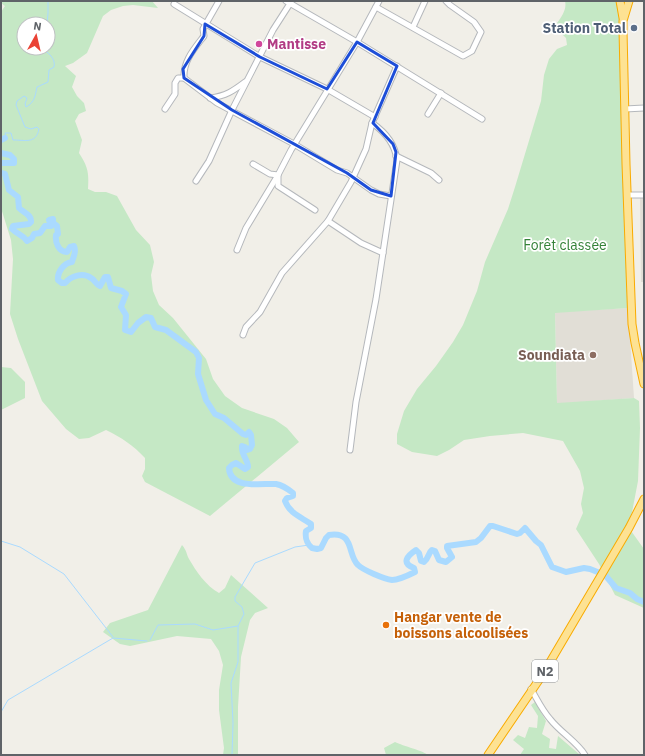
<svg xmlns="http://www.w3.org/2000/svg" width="645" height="756" font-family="'IBM Plex Sans',sans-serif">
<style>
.education{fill:#e1ded6}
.green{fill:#c5e8c5;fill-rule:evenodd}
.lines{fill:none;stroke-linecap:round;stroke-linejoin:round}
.stream{stroke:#aadaff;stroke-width:1}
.river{stroke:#aadaff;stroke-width:6}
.minor-casing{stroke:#b5b8bc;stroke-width:7}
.highway-casing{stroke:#f9ab00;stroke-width:9}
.minor{stroke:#fff;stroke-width:5}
.highway{stroke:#fde293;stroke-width:7}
.marked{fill:none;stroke:#1d4ed8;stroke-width:3;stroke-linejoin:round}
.service-dot{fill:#5c6f8a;stroke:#fff;stroke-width:1.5}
.hotel-dot{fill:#d1479c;stroke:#fff;stroke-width:1.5}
.education-dot{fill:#8d6e63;stroke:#fff;stroke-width:1.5}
.food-dot{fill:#e8710a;stroke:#fff;stroke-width:1.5}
.labels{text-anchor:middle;stroke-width:3.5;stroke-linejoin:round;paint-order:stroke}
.shield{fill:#fff;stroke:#8f9295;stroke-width:1}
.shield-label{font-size:13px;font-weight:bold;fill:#5f6368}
.service-label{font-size:14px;font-weight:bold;fill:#4e5e75;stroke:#fff;text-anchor:end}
.hotel-label{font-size:14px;font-weight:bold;fill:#b23c85;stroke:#fff;text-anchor:start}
.park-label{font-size:14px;fill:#348238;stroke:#fff}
.education-label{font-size:14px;font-weight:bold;fill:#785e54;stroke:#fff;text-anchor:end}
.food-label{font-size:14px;font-weight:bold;fill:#c56008;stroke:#fff;text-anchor:start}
</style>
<rect width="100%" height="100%" fill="#f1efe8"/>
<!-- education -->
<g class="education">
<polygon points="640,197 644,197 644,282 641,282"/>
<polygon points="628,308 634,398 557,404 555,312"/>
</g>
<!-- green -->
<g class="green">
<path d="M1,1H152L158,8L133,5L123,6L111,10L103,16L87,53L73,63L65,66L76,76L72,87L77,96L84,103L86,111L79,114L75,121L82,140L79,153C88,167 89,172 88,189L95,192H106L117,196L136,230L150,245L154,262L151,275L153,291L159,305L173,318L206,359L213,379L225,396L242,408L274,419L287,428L299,442L210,516L145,482L142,476L145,469V458C134,446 121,437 106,430L89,438L79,439L66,429L42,401L18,339L10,314L13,259L11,240L1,208V12L5,6L1,3ZM24,24H48V48H24Z"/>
<path d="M565,1H623L628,308L555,313L557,403L634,398L639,401L640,428L638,481L629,528L644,549V608L615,595L599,564L576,529L583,513L581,504L584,488L580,471L563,441L523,433L490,436L464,440L449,450L437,456L412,452L397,444V434L404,411L417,389L436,366L453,342L463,325L477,291L485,262L508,209L515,187L541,101L544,75L549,59L557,49L567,45L566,38L559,31L557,23C562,16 567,9 565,1Z"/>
<polygon points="1,367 11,368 25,382 25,398 1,410"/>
<path d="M182,545C187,551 186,553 189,559C196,571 206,586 219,593L225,588L231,575L268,608L255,613L250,620L241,657L238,707V755H223L224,748L219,710V690L223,665L219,651L211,639L177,636L130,646L120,644L103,632L110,623L148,610Z"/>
<polygon points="535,702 546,721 542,734 550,739 549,748 556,749 558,736 579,754 577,755 520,755 524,749 513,740 518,735 525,738 529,727 537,728 538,716 531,705"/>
<path d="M395,742C403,746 424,751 428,755H386L384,748Z"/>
</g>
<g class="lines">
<!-- stream -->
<g class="stream">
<polyline points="47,24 48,13 48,1"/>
<path d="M6,137L5,133H11L13,140C26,140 36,144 39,129L37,127L31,129L25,127L16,105L17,101L24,96L27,98L25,104L26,107C35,102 35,96 37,87L48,82L49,70L54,67C56,58 48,53 42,48"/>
<polyline points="1,541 20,547 64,574 113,637"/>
<polyline points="150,640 158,625 195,624 213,630 238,626"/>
<polyline points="1,712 8,700 113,638 147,641"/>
<polyline points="232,755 233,723 231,683 238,662 238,626 244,614 242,607 235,601 235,597 255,563 295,547 309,545"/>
</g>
<!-- river -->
<g class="river">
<polyline points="1,140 5,138"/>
<polyline points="1,153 10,155 14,159 14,163 1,163"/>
<path d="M1,173L5,174L9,190L18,197L19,208C24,213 32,215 31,222L29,224L13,226L12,229C18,235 22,234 27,241L32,238L34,234L40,233L45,226H51L49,220L53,219V223L57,226L58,234L56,235C55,243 59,252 67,252L70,247L74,246C77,252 73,257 72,262C64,263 57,272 58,280L62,283H65C71,276 83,272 91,278C95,280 96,285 100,286L105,277H108L111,288L122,291L126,294L121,307L126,315L125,330L131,332L138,323L146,317L151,318L155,327L166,330L196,352L199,358L198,374L206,400L215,414L224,418L243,434L246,435L249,432L251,435L252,445L250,449L247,450L245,447L242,446C241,455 248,459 248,467L245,469L236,463L232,465L229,468C230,490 262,483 276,484C282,485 288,489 293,493V496L287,498L285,501C290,514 301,517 311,524V528L306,531C305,538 306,543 312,548L317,549L321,548L326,538L329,535C355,531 347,555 358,565C363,570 384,579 392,580C399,580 409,575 415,572L414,568C401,563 407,556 416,550L419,553L421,561L424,562C429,558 428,553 432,550L435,551L439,560L446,562L452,557L447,548V546L476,542L481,538L490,526H493L517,534L520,533L525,528L536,541L541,545L552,567L566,572L584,568L590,569L605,575L616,588L630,593L637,599L644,602"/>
</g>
<!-- minor casing -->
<g class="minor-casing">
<g id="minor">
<polyline points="286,1 357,42 482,119"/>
<polyline points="174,4 260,57 327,89 375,117"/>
<polyline points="376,7 463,56 472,51 481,32 474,22 450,5 446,1"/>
<polyline points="413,27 425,1"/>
<path d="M184,78C183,61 194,49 204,36L203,29L219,1"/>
<path d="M210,98C226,96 233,91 245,82"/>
<polyline points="165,109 175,94 175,83 178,78 184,78 217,103 294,144 337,170 347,173 371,190 379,194 391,196"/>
<polyline points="625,109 644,108"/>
<polyline points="428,114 441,93"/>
<polyline points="396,156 431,173 439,180"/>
<polyline points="253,164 270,174 278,175 278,186 315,210"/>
<polyline points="196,181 209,161 232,110 273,30 291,2"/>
<polyline points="627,195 644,195"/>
<polyline points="328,221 361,243 383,253"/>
<polyline points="237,250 246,228 278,175 291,150 357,42 379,1"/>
<polyline points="243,335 246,327 260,312 282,273 328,221 351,182 366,149 372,123 397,66"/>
<path d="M350,450L356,402L376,299L397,160C395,143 385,132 372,123"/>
<path d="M531,689C537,699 542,710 550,719C560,732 577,742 585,755"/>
</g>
</g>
<!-- highway casing -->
<g class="highway-casing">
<g id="highway">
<polyline points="620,1 623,18"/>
<polyline points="629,1 623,21 623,30 626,164 632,324 635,343 644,384"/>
<polyline points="488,755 543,674 629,528 644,499"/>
</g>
</g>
<!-- minor -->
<use href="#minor" class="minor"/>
<!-- highway -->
<use href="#highway" class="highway"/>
</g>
<!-- marked area -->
<path class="marked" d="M205,24L260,57L327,89L357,42L397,66L373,123L393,144L396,152L391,196L371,190L347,173L232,110L184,78L183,69L204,36Z"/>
<!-- markers -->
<circle class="service-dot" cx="634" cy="28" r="4"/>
<circle class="hotel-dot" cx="259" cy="44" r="4"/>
<circle class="education-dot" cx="593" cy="355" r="4"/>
<circle class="food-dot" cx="386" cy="625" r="4"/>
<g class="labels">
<!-- shield labels -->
<rect class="shield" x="532" y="660" width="26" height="22" rx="3"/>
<g class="shield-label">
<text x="545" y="676">N2</text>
</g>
<!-- service labels -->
<g class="service-label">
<text x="626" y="33">Station Total</text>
</g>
<!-- hotel labels -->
<g class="hotel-label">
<text x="267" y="49">Mantisse</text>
</g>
<!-- park labels -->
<g class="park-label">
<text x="565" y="250">Forêt classée</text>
</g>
<!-- education labels -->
<g class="education-label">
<text x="585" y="360">Soundiata</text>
</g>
<!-- food labels -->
<g class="food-label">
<text x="394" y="622">Hangar vente de<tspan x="394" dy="16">boissons alcoolisées</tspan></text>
</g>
</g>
<!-- border -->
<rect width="645" height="756" fill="none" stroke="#5f6368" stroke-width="4"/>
<!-- north arrow -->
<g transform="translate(36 36) rotate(8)"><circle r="19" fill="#ffffff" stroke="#bfc1c3"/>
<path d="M0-3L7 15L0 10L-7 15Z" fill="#ea4335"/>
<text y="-6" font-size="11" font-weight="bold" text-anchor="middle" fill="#5f6368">N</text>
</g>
</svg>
